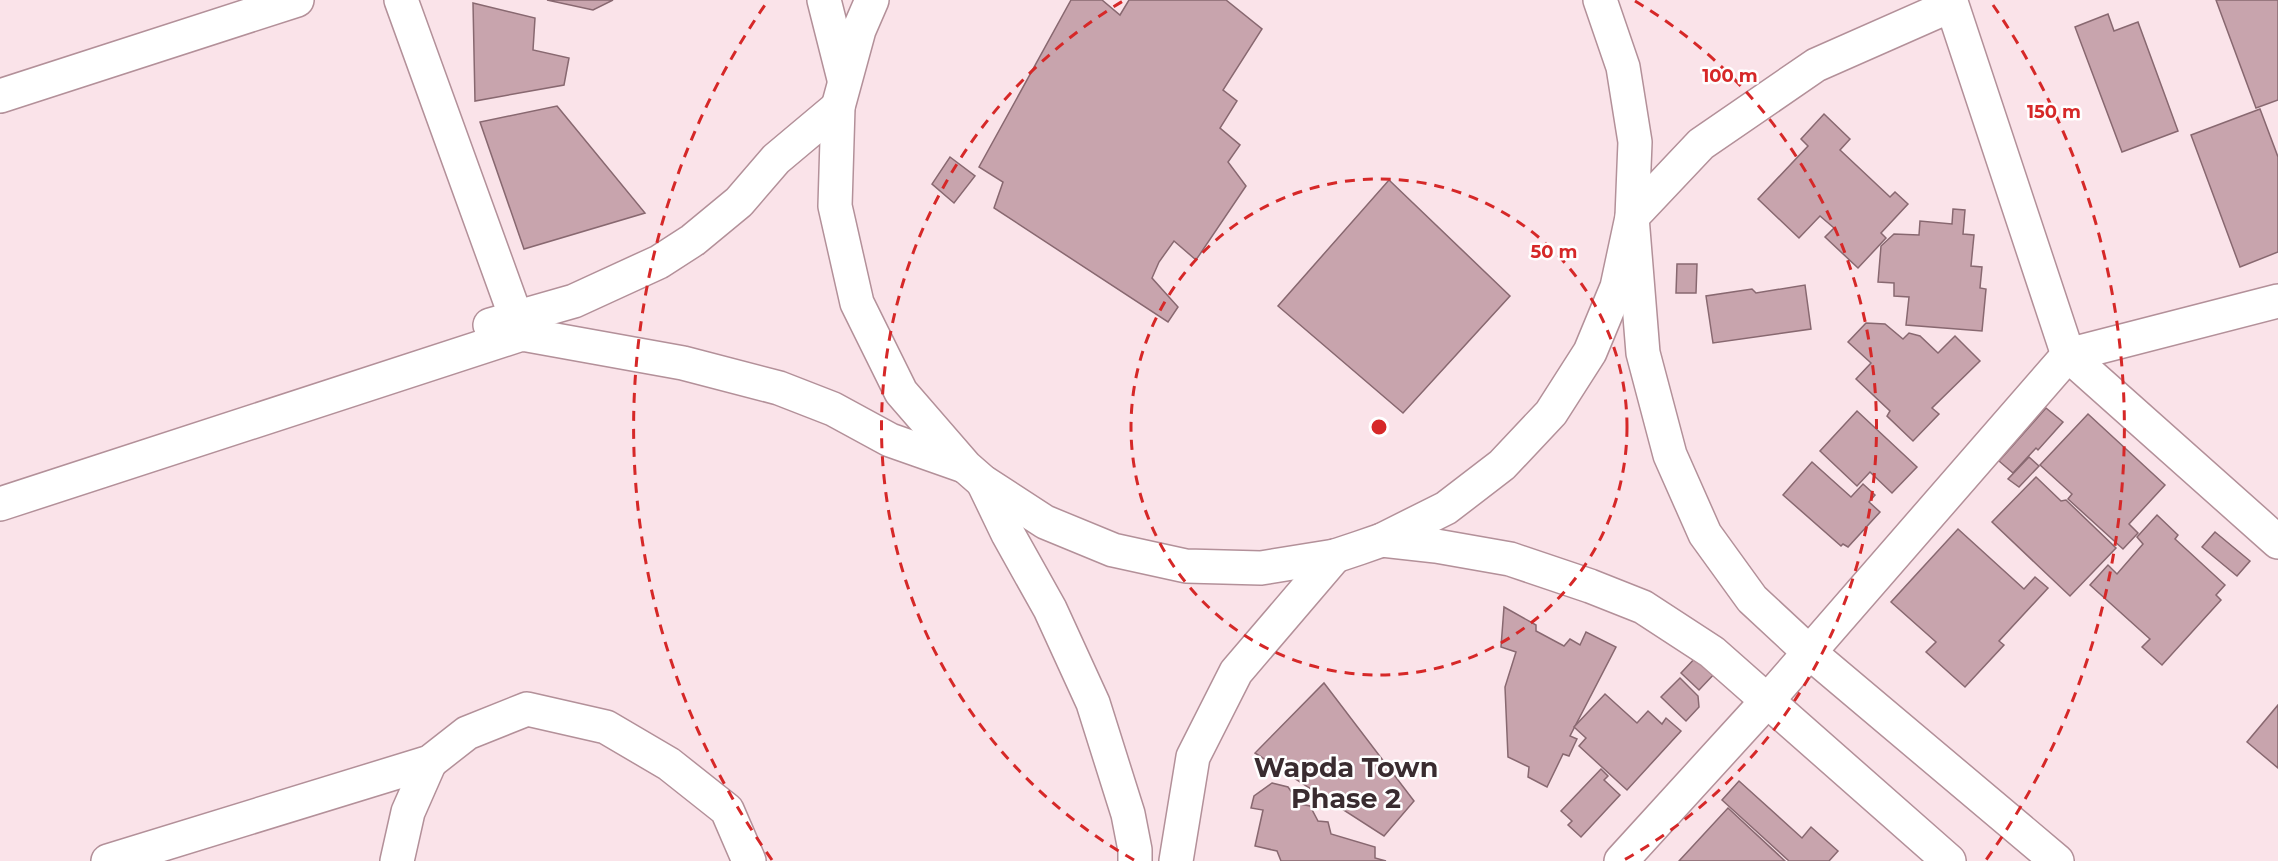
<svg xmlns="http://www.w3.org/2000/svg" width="2278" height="861" font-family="Montserrat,sans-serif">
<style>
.building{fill:#c8a4ad;stroke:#886870;stroke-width:1.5}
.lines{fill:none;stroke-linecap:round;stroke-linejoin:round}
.minor-casing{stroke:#b39099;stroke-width:36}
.minor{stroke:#fff;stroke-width:33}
.ring{fill:none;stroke:#d62828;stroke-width:3;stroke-dasharray:10 8}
.labels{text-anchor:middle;stroke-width:5;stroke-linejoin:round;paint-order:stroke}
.district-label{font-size:27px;font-weight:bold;fill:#3a2c30;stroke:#fff}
.centre{fill:#d62828;stroke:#fff;stroke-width:3}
.ring-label{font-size:18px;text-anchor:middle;font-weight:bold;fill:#d62828;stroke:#fff;stroke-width:5;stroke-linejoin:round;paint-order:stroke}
</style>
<rect width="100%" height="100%" fill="#fae3e9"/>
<!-- building -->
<g class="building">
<polygon points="547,0 613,0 593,10"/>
<polygon points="1071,0 1102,0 1120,15 1129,0 1226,0 1262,29 1223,90 1237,101 1220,128 1240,145 1228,162 1246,186 1196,260 1174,241 1159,262 1152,278 1178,307 1168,322 994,208 1003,182 979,167"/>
<polygon points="2216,0 2278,0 2278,100 2256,108"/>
<polygon points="473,3 535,18 533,50 569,58 564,85 475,101"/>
<polygon points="2108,14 2114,31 2138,22 2178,131 2122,152 2075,27"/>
<polygon points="557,106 645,213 524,249 480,122"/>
<polygon points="2260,109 2278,157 2278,252 2240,267 2191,135"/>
<polygon points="1824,114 1850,139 1840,150 1890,197 1895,192 1908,204 1881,233 1886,238 1858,268 1825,237 1834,228 1820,216 1799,238 1758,199 1808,146 1801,139"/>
<polygon points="950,157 975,176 954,203 932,184"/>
<polygon points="1389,180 1510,296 1403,413 1278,306"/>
<polygon points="1953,209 1965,210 1963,234 1974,235 1971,266 1982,267 1980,288 1986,289 1982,331 1906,325 1909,297 1894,296 1894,283 1878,282 1881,246 1894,234 1919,235 1920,221 1952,224"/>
<polygon points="1677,264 1697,264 1696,293 1676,293"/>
<polygon points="1805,285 1811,329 1713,343 1706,296 1752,289 1756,293"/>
<polygon points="1866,323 1885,324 1903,339 1909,333 1920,336 1938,353 1955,336 1980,361 1932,408 1939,414 1913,441 1887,416 1890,411 1856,379 1871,363 1848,342"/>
<polygon points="2046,408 2063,422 2038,450 2036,448 2013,473 1999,461"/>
<polygon points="1857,411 1917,467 1892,493 1870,472 1857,486 1820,451"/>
<polygon points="2088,414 2165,485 2129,524 2138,533 2123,549 2068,499 2072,494 2040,465"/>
<polygon points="2029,457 2039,466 2019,487 2008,479"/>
<polygon points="1812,462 1851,497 1863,484 1875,495 1869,502 1880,512 1848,547 1843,544 1841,546 1783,495"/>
<polygon points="2036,477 2061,501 2066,500 2116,548 2070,596 1992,522"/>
<polygon points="2157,515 2178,535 2175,539 2225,585 2216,595 2221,600 2162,665 2142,647 2150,639 2090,585 2108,565 2117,574 2143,544 2137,537"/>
<polygon points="1958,529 2024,589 2035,577 2048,588 1999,641 2004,645 1965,687 1926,652 1936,642 1891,602"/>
<polygon points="2215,532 2250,561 2237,576 2202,547"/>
<polygon points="1504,607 1536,625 1536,631 1564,646 1570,639 1580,645 1586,632 1616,647 1570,736 1577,739 1569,756 1563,754 1547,787 1528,777 1529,767 1508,757 1505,687 1516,652 1501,647"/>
<polygon points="1698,655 1716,672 1699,690 1681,673"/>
<polygon points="1680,678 1698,696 1699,707 1686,721 1661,697"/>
<polygon points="1324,683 1414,801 1384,836 1255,753"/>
<polygon points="1605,694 1637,723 1648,711 1662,724 1666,718 1681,731 1627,790 1579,746 1586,738 1574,727"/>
<polygon points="2278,705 2278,768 2247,742"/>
<polygon points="1601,769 1608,776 1604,780 1620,795 1581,837 1568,825 1572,821 1561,811"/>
<polygon points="1739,781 1802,838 1811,827 1838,851 1829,861 1789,861 1722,800"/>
<polygon points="1272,783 1288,787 1300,804 1310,806 1318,821 1328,822 1331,834 1375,847 1375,858 1386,861 1281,861 1277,851 1255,846 1263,810 1251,808 1254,796"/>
<polygon points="1728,808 1785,861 1679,861"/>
</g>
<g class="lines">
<!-- minor casing -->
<g class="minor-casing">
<g id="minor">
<polyline points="401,0 522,334"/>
<polyline points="824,0 844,79"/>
<polyline points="872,0 859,30 838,107 835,206 857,303 901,392 966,467 982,481 1045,522 1113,550 1186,566 1261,568 1335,556 1359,548 1382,540 1446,508 1502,465 1551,413 1590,352 1617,287 1632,217 1635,142 1623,67 1600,0"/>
<polyline points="0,96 297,0"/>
<polyline points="490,325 574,301 659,262 693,240 739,202 776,159 838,107"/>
<polyline points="983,482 1008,534 1050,609 1093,703 1128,814 1135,850 1135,861"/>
<polyline points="0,504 522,334 683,363 779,388 833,409 890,440 964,466"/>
<polyline points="1382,540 1436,546 1510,559 1590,586 1643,607 1712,652 1949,861"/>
<polyline points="108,861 430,762 467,733 527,709 606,727 669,764 727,810 749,861"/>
<polyline points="397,861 408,812 430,762"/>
<polyline points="1176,861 1193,757 1236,672 1335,556"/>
<polyline points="1621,861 1767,701 2068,355 2278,301"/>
<polyline points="2057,861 1809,652 1752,599 1705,534 1670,455 1643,353 1632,217 1701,144 1816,65 1952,5 2068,355 2278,542"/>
</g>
</g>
<!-- minor -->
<use href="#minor" class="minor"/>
</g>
<!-- distance rings -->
<g class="ring">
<circle cx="1379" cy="427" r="248"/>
<path d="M1134 860A497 497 0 0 1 1123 1M1635 1A497 497 0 0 1 1624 860"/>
<path d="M772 860A745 745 0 0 1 765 5M1993 5A745 745 0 0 1 1986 860"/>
</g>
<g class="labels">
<!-- district labels -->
<g class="district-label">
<text x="1346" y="777">Wapda Town<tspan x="1346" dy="31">Phase 2</tspan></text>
</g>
</g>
<circle cx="1379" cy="427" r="9" class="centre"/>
<g class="ring-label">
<text x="1730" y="82">100 m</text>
<text x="2054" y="118">150 m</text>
<text x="1554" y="258">50 m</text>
</g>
</svg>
